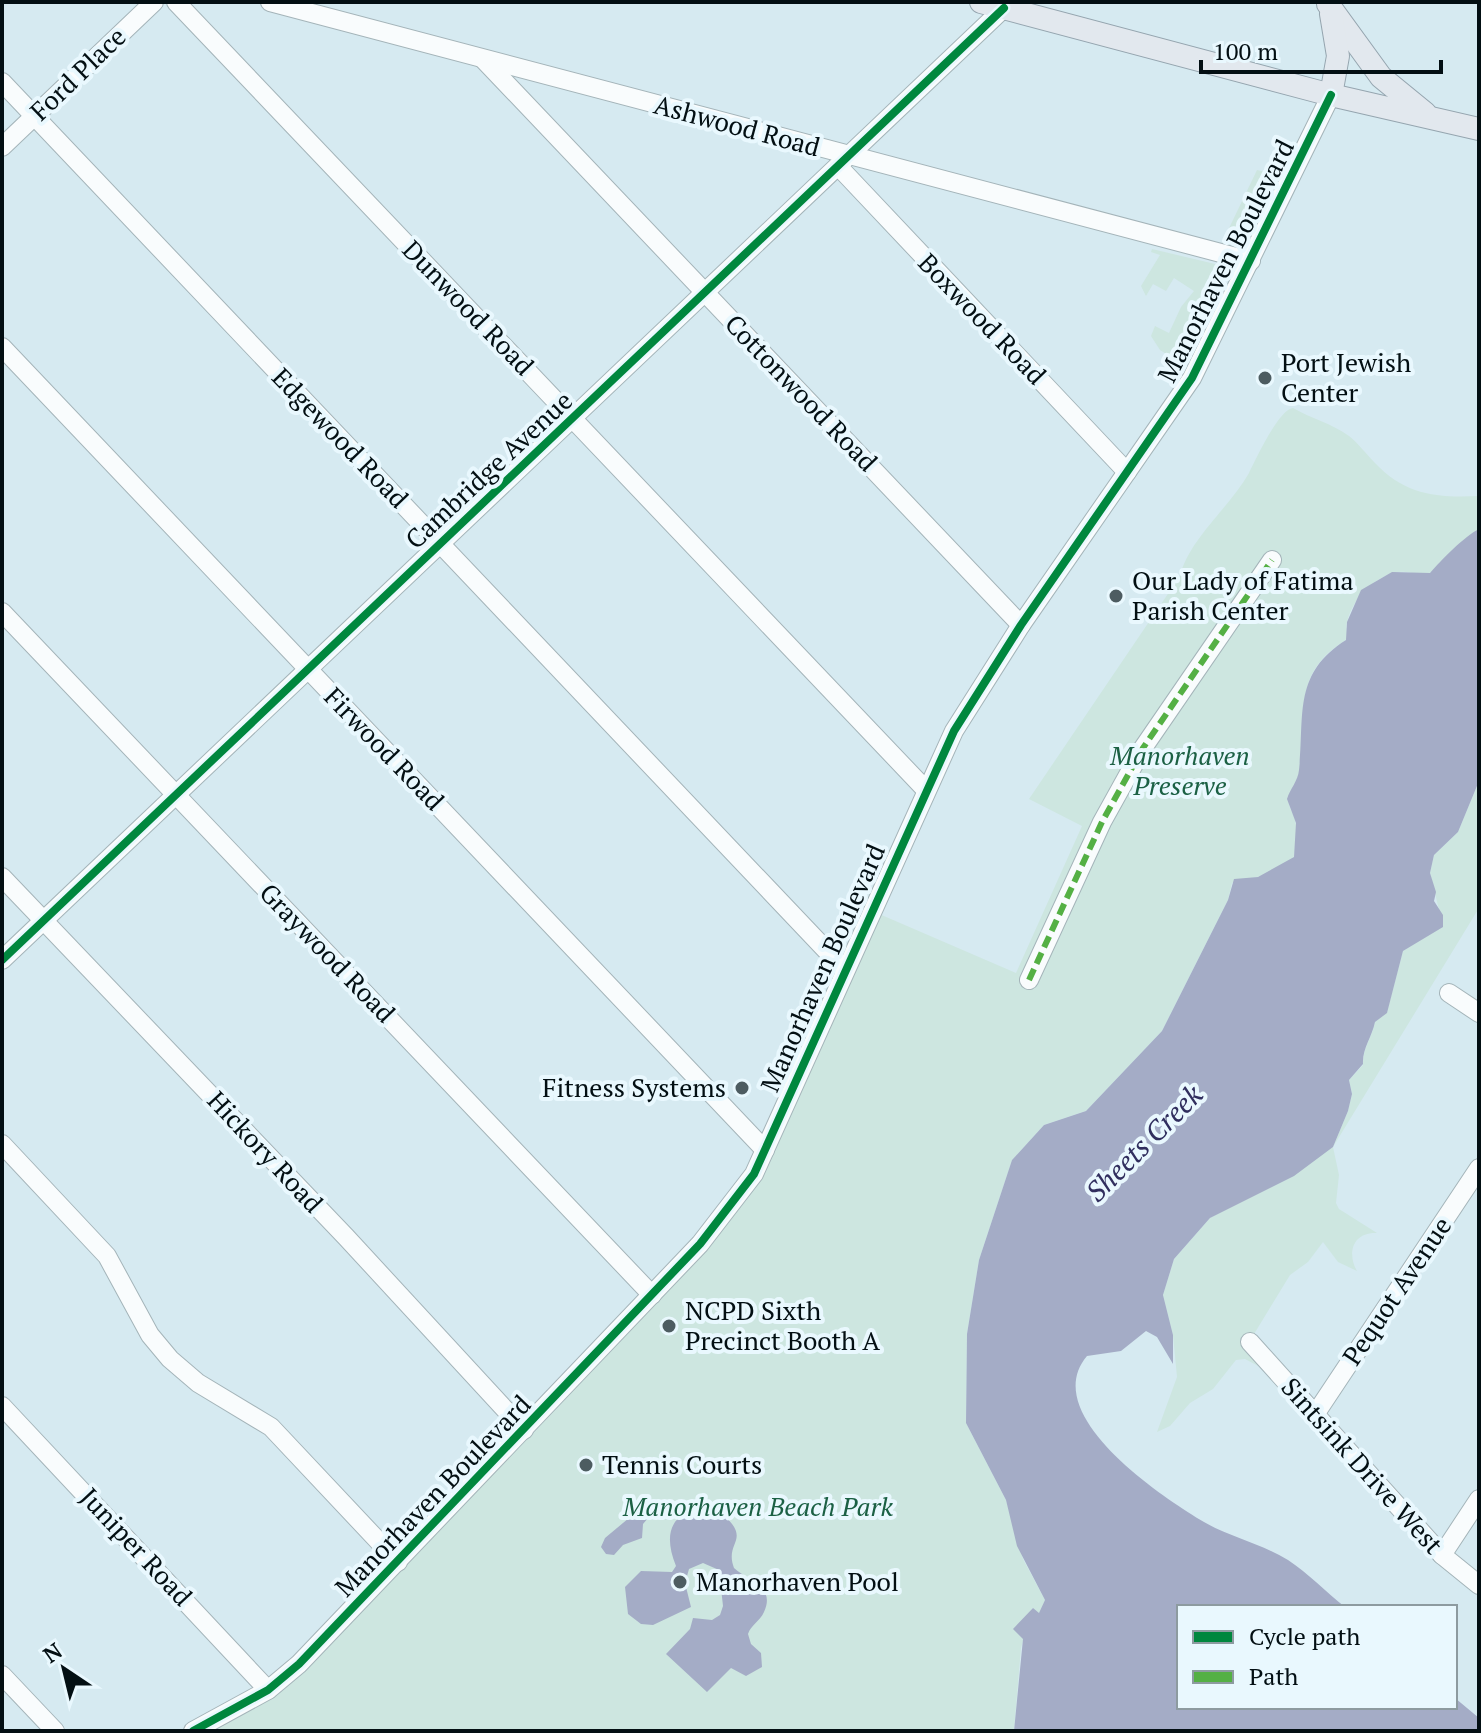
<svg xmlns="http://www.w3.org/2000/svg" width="1481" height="1733" font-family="'PT Serif',serif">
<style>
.green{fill:#cde6e0}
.water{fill:#a4acc6}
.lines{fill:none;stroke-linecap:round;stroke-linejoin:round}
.minor-casing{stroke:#a4b4b9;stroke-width:20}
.major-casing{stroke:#95a5af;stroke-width:24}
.minor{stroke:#f9fcfd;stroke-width:18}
.major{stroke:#e2e8ee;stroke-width:22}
.quiet{stroke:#54b044;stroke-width:6;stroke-dasharray:12 6;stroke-linecap:butt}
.cycleway-casing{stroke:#e9f8fe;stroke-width:13}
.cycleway{stroke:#00873e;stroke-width:8}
.poi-dot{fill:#4d5c61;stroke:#e9f8fe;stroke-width:3}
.labels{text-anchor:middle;stroke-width:8;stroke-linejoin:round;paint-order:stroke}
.street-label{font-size:26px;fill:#030f13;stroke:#e9f8fe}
.poi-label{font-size:26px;fill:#030f13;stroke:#e9f8fe;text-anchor:start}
.park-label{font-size:26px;font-style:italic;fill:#1b6044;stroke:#e9f8fe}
.water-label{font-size:28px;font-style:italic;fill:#302e5e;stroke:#e9f8fe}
</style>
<rect width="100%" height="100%" fill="#d6eaf1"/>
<!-- green -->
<g class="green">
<polygon points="1257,170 1276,174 1238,253 1219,249"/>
<polygon points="1152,249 1232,268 1182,364 1160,350 1151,336 1155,326 1169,333 1181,307 1194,291 1174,278 1166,291 1153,284 1146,296 1141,286 1160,255 1151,252"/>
<path d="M1293,408C1312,419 1331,423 1349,436C1359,444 1366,454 1375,463C1405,495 1437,498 1479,496V529L1430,573C1419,577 1410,570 1399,572C1374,576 1353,598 1347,622C1345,629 1349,633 1346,640C1287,676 1310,720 1299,774C1297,785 1289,790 1289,803C1289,809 1294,813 1295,820C1298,832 1296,844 1294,857C1283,865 1272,874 1258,877C1247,880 1242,877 1232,883L1228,900L1162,1031L1086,1111L1044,1125L1012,1160L979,1260L967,1334L966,1423L1006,1500L1023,1559L1045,1600L1039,1614L1032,1608L1021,1648L1014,1731H194L268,1690L737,1198L870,910L1016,973L1082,826L1029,799L1180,576C1189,539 1230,507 1249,473C1256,459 1279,409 1293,408Z"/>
<path d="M1479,781V908L1333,1147L1339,1175L1336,1203L1339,1209L1377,1233C1352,1232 1347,1254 1357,1271L1338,1262L1323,1242L1308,1262L1290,1275L1251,1339L1262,1368L1245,1359L1236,1360L1213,1389L1190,1403L1170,1426L1157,1432L1177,1377L1173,1335L1163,1295L1174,1259L1210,1218L1333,1147L1348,1111L1352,1094L1349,1080L1363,1065C1362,1049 1372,1038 1375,1022L1387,1012L1403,951L1443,926L1430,873L1434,855L1458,832Z"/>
</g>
<!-- water -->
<g class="water">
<path d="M1479,529V781L1458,832L1434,855L1430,873L1436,892L1434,901L1443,915V927L1403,951L1387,1013L1375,1022C1372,1037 1362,1049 1363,1064L1349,1080L1352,1094L1348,1111L1333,1147L1294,1176L1210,1218L1174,1259L1163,1295L1173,1335V1364L1157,1337L1146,1331L1121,1351L1087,1356C1038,1414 1160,1496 1204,1522C1230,1537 1262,1544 1288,1560C1308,1573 1326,1592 1345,1607H1179V1707H1455V1698L1479,1718V1731H1014L1023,1639L1013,1629L1033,1608L1039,1613L1045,1600L1017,1546L1006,1500L966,1423L967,1334L979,1260L1012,1160L1044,1125L1086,1111L1162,1031L1228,900L1234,879L1258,877L1294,857L1296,823L1287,799C1290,789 1298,781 1299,770C1305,716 1292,674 1346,640L1347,622L1361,590L1392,572L1430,573C1441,560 1465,536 1479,529Z"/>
<polygon points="647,1500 654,1511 643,1524 642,1538 623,1545 614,1555 606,1554 601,1547 605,1538 629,1518 639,1502"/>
<path d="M713,1506C758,1541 723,1539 734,1568C748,1581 776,1586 764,1612C760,1621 751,1625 748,1634L751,1644L761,1653L762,1667L746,1676L731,1668L707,1692L666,1654L690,1629L693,1618L712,1620L720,1615L723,1606L719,1570L703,1563L689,1569L685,1583L691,1607L653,1625L641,1624L628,1614L625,1587L641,1571L672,1572L676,1566C661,1529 674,1509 713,1506Z"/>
</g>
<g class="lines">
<!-- minor casing -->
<g class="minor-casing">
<g id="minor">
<polyline points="176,2 925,789"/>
<polyline points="270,2 1251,261"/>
<polyline points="483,59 1021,625"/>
<polyline points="2,82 844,969"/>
<polyline points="2,147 154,2"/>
<polyline points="838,166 1127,472"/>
<polyline points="2,347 765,1150"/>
<polyline points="2,612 652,1295"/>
<polyline points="2,877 346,1237 524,1430"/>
<polyline points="2,960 1004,8"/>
<polyline points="1029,980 1102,822 1143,748 1272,560"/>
<polyline points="1449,993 1479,1013"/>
<polyline points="2,1144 107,1256 150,1335 170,1359 198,1383 271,1427 398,1562"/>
<polyline points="1250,1342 1442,1555 1479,1585"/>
<polyline points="2,1406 268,1690"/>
<polyline points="1316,1413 1479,1168"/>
<polyline points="1442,1555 1479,1499"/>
<polyline points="2,1675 55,1731"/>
<polyline points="193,1731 268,1690 299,1664 700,1244 754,1174 954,731 1021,625 1192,378 1331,95"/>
</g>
</g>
<!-- major casing -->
<g class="major-casing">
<g id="major">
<polyline points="981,2 1331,95 1479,129"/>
<polyline points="1328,4 1381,77 1425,113"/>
<polyline points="1331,14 1338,56 1331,95"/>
</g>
</g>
<!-- minor -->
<use href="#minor" class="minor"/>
<!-- major -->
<use href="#major" class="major"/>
<!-- quiet -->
<polyline class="quiet" points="1029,980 1102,822 1143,748 1272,560"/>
<!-- cycleway casing -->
<g class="cycleway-casing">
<g id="cycleway">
<polyline points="2,960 1004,8"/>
<polyline points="193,1731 268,1690 299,1664 700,1244 754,1174 954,731 1021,625 1192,378 1331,95"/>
</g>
</g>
<!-- cycleway -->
<use href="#cycleway" class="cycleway"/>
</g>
<!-- markers -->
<g class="poi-dot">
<circle cx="1265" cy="378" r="8"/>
<circle cx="1116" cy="596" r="8"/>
<circle cx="742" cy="1088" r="8"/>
<circle cx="669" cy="1326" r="8"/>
<circle cx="586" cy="1465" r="8"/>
<circle cx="680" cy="1582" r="8"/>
</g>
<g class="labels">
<!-- street labels -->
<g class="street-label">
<text transform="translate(78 74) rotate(-44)" y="9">Ford Place</text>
<text transform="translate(737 126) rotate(15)" y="9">Ashwood Road</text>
<text transform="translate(1226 261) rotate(-63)" y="9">Manorhaven Boulevard</text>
<text transform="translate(468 308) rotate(46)" y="9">Dunwood Road</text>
<text transform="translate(982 319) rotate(46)" y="9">Boxwood Road</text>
<text transform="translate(801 393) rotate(46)" y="9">Cottonwood Road</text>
<text transform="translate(340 438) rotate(46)" y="9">Edgewood Road</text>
<text transform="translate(489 470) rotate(-43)" y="9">Cambridge Avenue</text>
<text transform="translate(384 749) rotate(46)" y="9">Firwood Road</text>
<text transform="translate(327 953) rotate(46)" y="9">Graywood Road</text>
<text transform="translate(823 968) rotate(-66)" y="9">Manorhaven Boulevard</text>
<text transform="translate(265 1152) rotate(47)" y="9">Hickory Road</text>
<text transform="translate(1397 1291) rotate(-56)" y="9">Pequot Avenue</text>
<text transform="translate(1362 1466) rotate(48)" y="9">Sintsink Drive West</text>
<text transform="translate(433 1496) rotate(-46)" y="9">Manorhaven Boulevard</text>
<text transform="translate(136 1547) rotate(47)" y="9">Juniper Road</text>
</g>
<!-- poi labels -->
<g class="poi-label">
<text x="1281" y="372">Port Jewish<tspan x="1281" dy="30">Center</tspan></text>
<text x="1132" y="590">Our Lady of Fatima<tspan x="1132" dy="30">Parish Center</tspan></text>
<text x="726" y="1097" text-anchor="end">Fitness Systems</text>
<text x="685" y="1320">NCPD Sixth<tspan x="685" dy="30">Precinct Booth A</tspan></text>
<text x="602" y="1474">Tennis Courts</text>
<text x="696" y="1591">Manorhaven Pool</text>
</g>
<!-- park labels -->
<g class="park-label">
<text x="1180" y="765">Manorhaven<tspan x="1180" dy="30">Preserve</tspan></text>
<text x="758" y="1516">Manorhaven Beach Park</text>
</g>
<!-- water labels -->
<g class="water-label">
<text transform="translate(1144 1143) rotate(-45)" y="10">Sheets Creek</text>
</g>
</g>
<!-- border -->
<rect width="1481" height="1733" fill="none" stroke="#030f13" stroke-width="8"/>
<!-- legend -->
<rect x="1177" y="1605" width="280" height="104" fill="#e9f8fe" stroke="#8d9ba0" stroke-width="2"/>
<rect x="1193" y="1631" width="40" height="12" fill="#00873e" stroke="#8d9ba0" stroke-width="2"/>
<text x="1249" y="1645" font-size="24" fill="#030f13">Cycle path</text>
<rect x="1193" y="1671" width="40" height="12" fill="#54b044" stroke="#8d9ba0" stroke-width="2"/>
<text x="1249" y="1685" font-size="24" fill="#030f13">Path</text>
<!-- north arrow -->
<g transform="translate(64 1669) rotate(325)" stroke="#e9f8fe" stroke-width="6" paint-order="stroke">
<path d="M0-6L14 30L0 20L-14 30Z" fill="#030f13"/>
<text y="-12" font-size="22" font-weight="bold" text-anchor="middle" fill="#030f13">N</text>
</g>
<!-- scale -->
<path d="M1201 60v12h240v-12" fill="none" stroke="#030f13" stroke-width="4"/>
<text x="1213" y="60" font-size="24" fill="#030f13" stroke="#e9f8fe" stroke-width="6" paint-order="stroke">100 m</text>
</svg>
